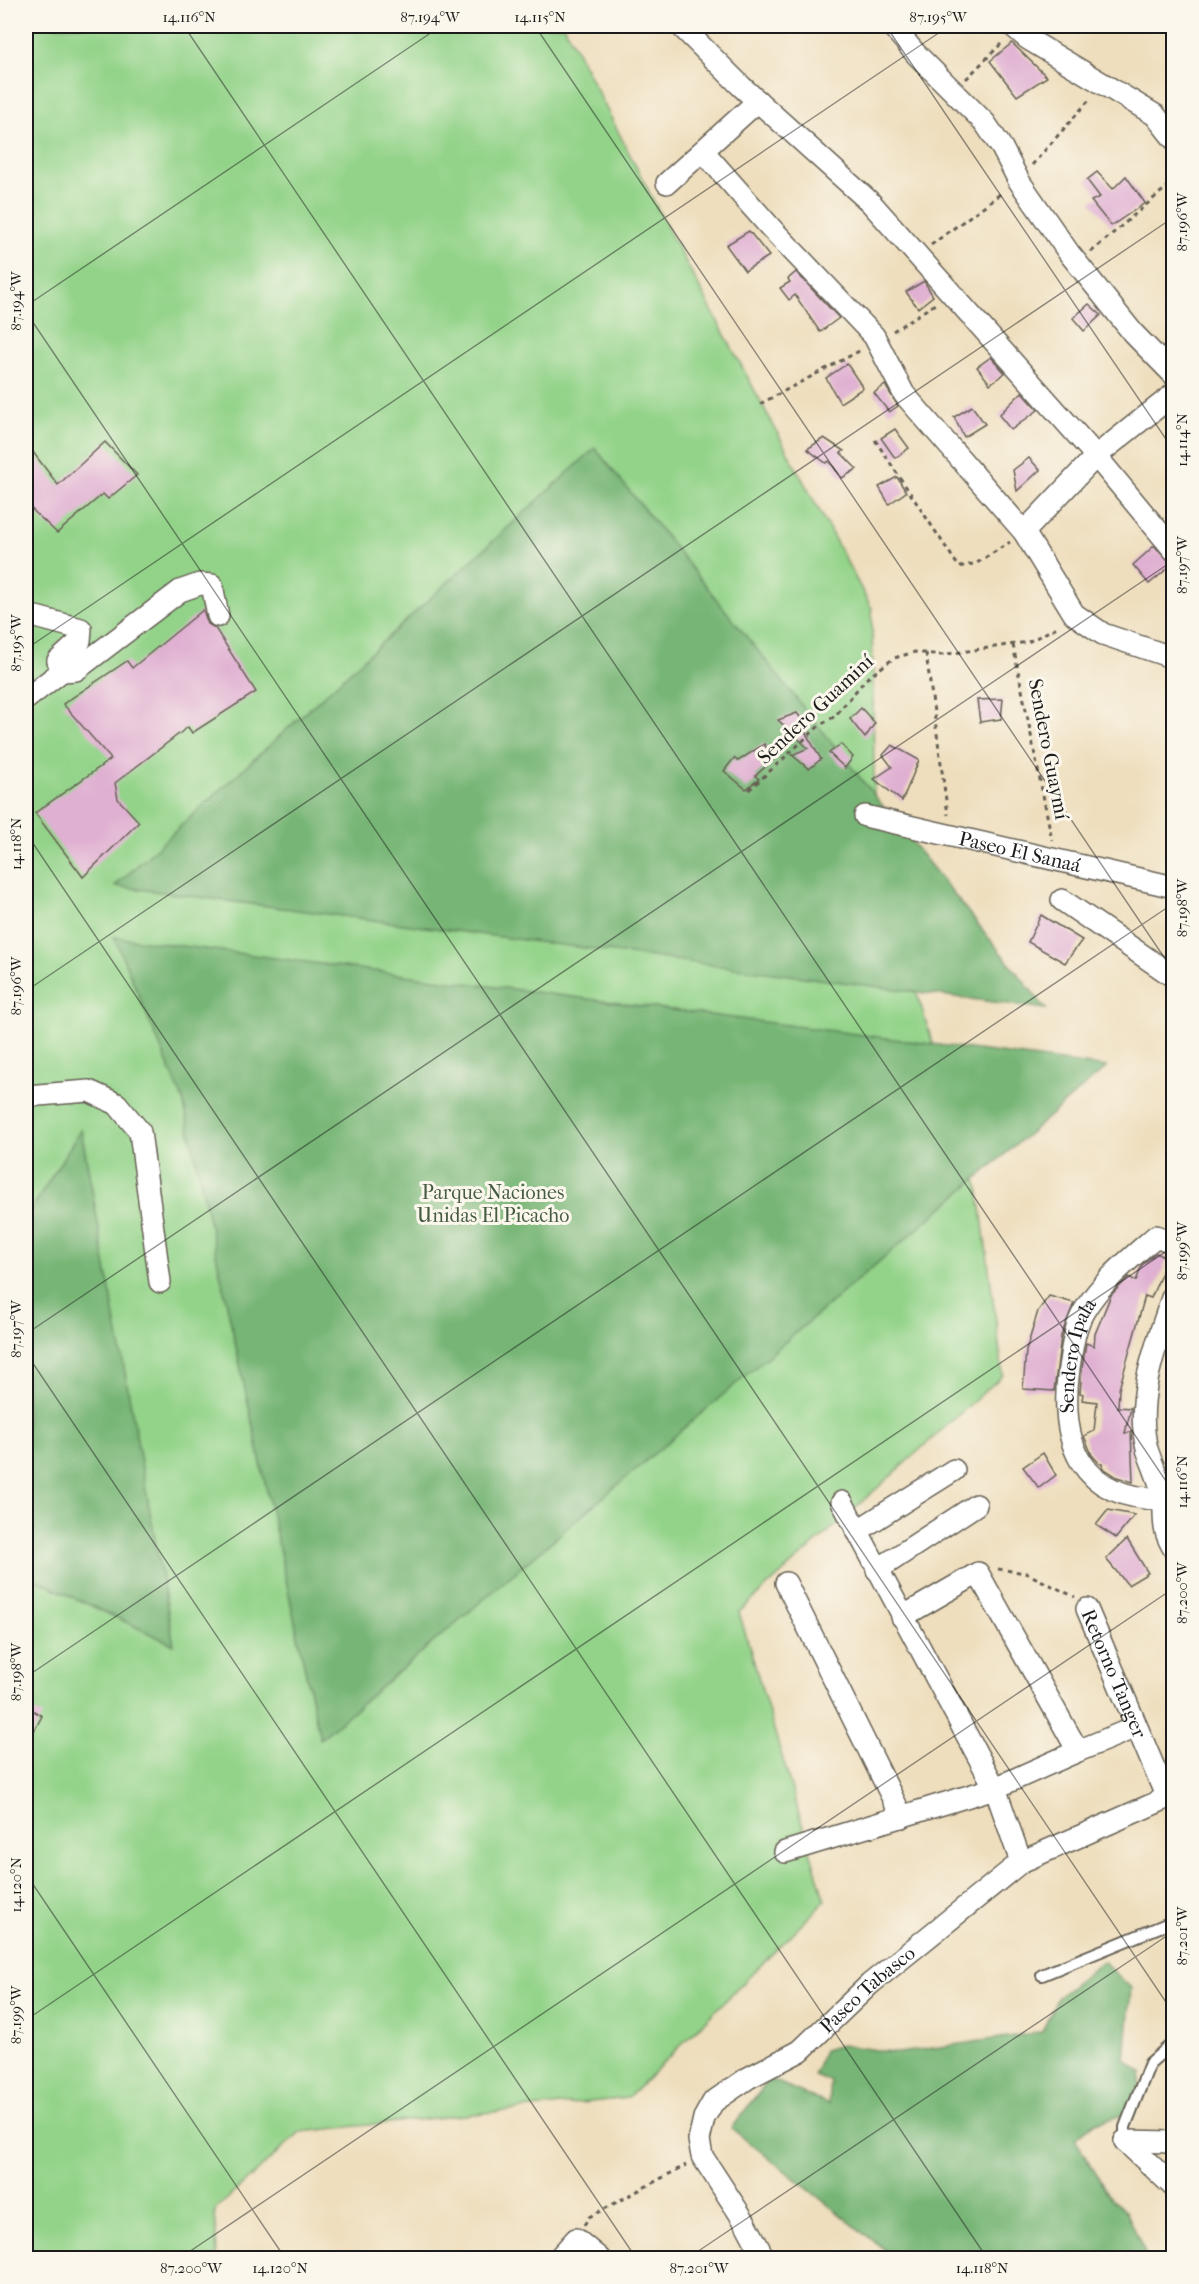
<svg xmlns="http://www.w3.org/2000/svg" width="1199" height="2284" font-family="'IM FELL French Canon',serif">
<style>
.green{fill:#93d389;stroke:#587852;stroke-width:1.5}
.forest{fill:#76b575;stroke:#496848;stroke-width:1.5}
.building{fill:#e0b0d2}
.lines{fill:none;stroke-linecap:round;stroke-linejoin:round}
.service-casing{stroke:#666054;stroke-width:14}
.minor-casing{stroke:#666054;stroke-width:24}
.path{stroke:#666054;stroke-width:3;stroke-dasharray:4.5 4.5;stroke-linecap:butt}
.service{stroke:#fff;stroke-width:10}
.minor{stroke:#fff;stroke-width:21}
.ticks{fill:none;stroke:#1c1c1c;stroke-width:1.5;stroke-opacity:0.45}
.labels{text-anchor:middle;stroke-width:6;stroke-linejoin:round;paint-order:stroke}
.street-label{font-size:20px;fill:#1c1c1c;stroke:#fbf7ec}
.park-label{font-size:20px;fill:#465c42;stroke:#fbf7ec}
.neatline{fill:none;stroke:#1c1c1c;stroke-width:2}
.ticks-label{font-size:15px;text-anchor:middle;fill:#1c1c1c}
</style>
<rect width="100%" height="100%" fill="#fbf7ec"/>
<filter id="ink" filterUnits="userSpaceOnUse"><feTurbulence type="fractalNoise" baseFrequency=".0167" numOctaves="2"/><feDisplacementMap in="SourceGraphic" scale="12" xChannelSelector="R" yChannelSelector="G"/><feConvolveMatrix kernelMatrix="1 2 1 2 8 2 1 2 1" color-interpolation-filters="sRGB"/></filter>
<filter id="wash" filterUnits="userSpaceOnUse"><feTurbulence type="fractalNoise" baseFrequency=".008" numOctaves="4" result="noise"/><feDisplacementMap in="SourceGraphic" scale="24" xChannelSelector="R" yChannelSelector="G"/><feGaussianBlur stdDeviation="1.35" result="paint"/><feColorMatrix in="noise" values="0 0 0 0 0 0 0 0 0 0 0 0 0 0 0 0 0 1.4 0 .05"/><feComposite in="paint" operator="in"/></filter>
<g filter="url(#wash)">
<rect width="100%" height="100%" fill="#eedebd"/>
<!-- green -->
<polygon class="green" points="26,26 564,26 667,227 872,609 875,861 978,1186 1003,1375 739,1612 825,1901 628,2098 300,2132 215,2210 217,2258 26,2258"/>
<!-- forest -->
<g class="forest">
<polygon points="595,448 1046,1009 115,886"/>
<polygon points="114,937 1107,1067 320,1739 183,1100"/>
<polygon points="81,1129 174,1645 26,1575 26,1218"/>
<polygon points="1103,1961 1131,1988 1125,2060 1142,2073 1135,2112 1095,2123 1075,2139 1112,2200 1127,2212 1147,2258 895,2258 731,2128 770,2079 828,2104 830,2081 814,2075 824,2050 841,2045 899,2053 1042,2032 1057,1998"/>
</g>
<g id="blocks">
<!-- building -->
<g class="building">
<polygon points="1012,43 1047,77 1017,96 990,61"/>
<polygon points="1097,172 1113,189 1126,176 1145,203 1111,226 1091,201 1100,197 1087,180"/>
<polygon points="749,231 769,256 745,271 726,245"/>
<polygon points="796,272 839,318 820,332 795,295 789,300 780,288 790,282 788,279"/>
<polygon points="924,281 933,296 918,308 906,292"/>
<polygon points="1089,304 1101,315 1084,331 1073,318"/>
<polygon points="991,357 1005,373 990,384 977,367"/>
<polygon points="847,364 863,388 840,403 826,378"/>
<polygon points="885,385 898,406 889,412 874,393"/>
<polygon points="1022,392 1038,410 1011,430 999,415"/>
<polygon points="972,406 985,424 964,437 954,417"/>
<polygon points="895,429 909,448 895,458 881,438"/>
<polygon points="824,438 844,451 841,453 857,469 842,478 829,461 826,463 807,449"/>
<polygon points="105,442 137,475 108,499 103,494 57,533 26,504 26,443 58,485"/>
<polygon points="1029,458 1040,470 1017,491 1013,470"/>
<polygon points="897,477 906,492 889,504 879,487"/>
<polygon points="1154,546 1173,564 1149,584 1133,565"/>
<polygon points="203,610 208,624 215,628 256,692 192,733 188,727 115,783 118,799 139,822 83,877 35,813 111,759 63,704 127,661 132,668"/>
<polygon points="1003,699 1001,719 980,722 977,700"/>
<polygon points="861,708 875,723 865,738 850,719"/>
<polygon points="797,713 808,728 804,730 821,759 809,769 792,755 808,748 778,720"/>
<polygon points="764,744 774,759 755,776 759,779 746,789 724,771 734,758 738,761"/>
<polygon points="841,744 853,757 845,768 829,753"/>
<polygon points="892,745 919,760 902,801 874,779 892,767 883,755"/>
<polygon points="1041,915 1082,940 1065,963 1028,942"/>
<polygon points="1156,1253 1168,1258 1151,1298 1145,1296 1119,1389 1118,1407 1131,1408 1125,1433 1131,1432 1133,1482 1117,1477 1103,1468 1102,1463 1099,1463 1092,1455 1084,1436 1094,1431 1097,1402 1082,1400 1083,1394 1080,1393 1082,1369 1086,1343 1094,1346 1095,1334 1111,1295 1129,1277 1136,1281 1142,1265"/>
<polygon points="1049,1296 1074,1303 1061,1336 1054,1391 1023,1389 1026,1351 1038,1311"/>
<polygon points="1043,1453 1056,1475 1039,1488 1023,1467"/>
<polygon points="1108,1510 1135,1515 1116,1538 1096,1525"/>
<polygon points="1127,1539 1148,1573 1128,1585 1106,1559"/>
<polygon points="26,1706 42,1716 26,1746"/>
</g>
</g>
</g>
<g filter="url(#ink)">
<use href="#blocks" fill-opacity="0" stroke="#666054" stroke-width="1.5"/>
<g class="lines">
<!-- service casing -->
<g class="service-casing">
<g id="service">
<polyline points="1042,1975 1174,1921"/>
<polyline points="1125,2141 1125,2127 1150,2063 1174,2042"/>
</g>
</g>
<!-- minor casing -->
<g class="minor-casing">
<g id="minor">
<polyline points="681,26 742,87 871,203 1096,456 1174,550"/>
<polyline points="892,26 917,55 985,123 1002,148 1019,181 1069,253 1133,333 1174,375"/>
<polyline points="1013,26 1028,39 1155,115 1174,139"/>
<polyline points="703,151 770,227 874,336 904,394 1024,532 1074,614 1103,634 1174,658"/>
<polyline points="667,183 758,101"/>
<polyline points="1024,532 1096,456 1174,394"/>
<polyline points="26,617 36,617 81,629 80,641 58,661 62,671 76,670 180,591 200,584 212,585 218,616"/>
<polyline points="26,699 62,671"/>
<path id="s1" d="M865,816L1174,887"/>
<polyline points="1062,900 1174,977"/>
<polyline points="26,1096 89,1091 117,1104 140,1132 160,1282"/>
<path d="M1174,1292C1158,1340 1134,1397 1147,1449C1152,1465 1160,1480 1163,1497C1166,1519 1160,1526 1174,1549"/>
<path id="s2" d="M1163,1499C1080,1499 1059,1443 1069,1368C1072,1349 1074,1328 1084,1311C1101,1282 1131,1258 1156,1236L1174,1243"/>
<polyline points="842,1502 995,1788 1021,1862"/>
<polyline points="857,1531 954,1470"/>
<polyline points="877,1570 976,1505"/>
<polyline points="786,1583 902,1817"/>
<path id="s3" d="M1087,1609L1167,1798"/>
<polyline points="1078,1751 1136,1727"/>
<polyline points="785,1852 995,1788 1078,1751 978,1573 902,1617"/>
<polyline points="1125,2141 1174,2187"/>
<polyline points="1125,2141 1174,2142"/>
<polyline points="559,2258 576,2239 599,2258"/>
<path id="s4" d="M764,2258L745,2222L702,2156L699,2140L704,2118L713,2102L748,2078L800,2051L870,1984L1021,1862L1167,1798L1174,1791"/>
</g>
</g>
<!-- path -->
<g class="path">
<polyline points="966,79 1004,41"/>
<polyline points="1032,165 1091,98"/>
<polyline points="931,245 1003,192"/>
<polyline points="1091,252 1174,181"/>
<polyline points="893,331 935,304"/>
<polyline points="760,404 861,350"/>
<polyline points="875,440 959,567 977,563 1010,542"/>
<polyline points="1013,645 1052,840"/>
<polyline points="926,653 948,815"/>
<polyline points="749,790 819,726 835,716 866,679 894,658 915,652 941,655 1028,642 1059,626"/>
<polyline points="998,1569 1026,1573 1075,1597"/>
<polyline points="584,2225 589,2217 686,2165"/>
</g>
<!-- service -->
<use href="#service" class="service"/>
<!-- minor -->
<use href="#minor" class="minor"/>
</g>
</g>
<!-- ticks -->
<path class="ticks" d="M184,26L1174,1493M535,26L1174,972M886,26L1174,451M26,306L441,26M26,312L1174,2014M26,649L949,26M26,833L987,2258M26,991L1174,217M26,1334L1174,560M26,1353L636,2258M26,1677L1174,903M26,1874L285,2258M26,2020L1174,1246M180,2258L1174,1588M688,2258L1174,1931"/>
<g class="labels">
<!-- street labels -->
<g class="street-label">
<text transform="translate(815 709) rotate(-43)" y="7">Sendero Guaminí</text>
<text transform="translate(1049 749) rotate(79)" y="7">Sendero Guaymí</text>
<text dy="7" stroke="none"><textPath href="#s1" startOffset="159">Paseo El Sanaá</textPath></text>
<text dy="7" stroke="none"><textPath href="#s2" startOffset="204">Sendero Ipala</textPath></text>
<text dy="7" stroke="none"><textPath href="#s3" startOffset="70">Retorno Tanger</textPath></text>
<text dy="7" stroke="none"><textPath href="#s4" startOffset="369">Paseo Tabasco</textPath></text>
</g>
<!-- park labels -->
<g class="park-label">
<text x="493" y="1199">Parque Naciones<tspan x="493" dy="23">Unidas El Picacho</tspan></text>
</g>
</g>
<!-- margin -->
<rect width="1199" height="2284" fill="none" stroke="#fbf7ec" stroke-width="66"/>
<rect x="33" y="33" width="1133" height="2218" class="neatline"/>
<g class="ticks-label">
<text x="189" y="22">14.116°N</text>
<text x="430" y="22">87.194°W</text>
<text x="540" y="22">14.115°N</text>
<text x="938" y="22">87.195°W</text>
<text transform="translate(1182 222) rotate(-90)" y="5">87.196°W</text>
<text transform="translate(16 301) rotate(-90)" y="5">87.194°W</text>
<text transform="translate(1182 440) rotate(-90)" y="5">14.114°N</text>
<text transform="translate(1182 565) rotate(-90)" y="5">87.197°W</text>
<text transform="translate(16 643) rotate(-90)" y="5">87.195°W</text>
<text transform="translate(16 844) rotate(-90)" y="5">14.118°N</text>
<text transform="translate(1182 908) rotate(-90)" y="5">87.198°W</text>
<text transform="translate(16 986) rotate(-90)" y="5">87.196°W</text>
<text transform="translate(1182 1251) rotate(-90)" y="5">87.199°W</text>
<text transform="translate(16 1329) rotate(-90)" y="5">87.197°W</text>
<text transform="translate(1182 1482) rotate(-90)" y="5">14.116°N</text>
<text transform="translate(1182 1593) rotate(-90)" y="5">87.200°W</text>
<text transform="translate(16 1672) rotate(-90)" y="5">87.198°W</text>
<text transform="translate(16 1885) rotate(-90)" y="5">14.120°N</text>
<text transform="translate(1182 1936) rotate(-90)" y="5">87.201°W</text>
<text transform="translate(16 2015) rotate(-90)" y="5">87.199°W</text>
<text x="191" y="2273">87.200°W</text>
<text x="280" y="2273">14.120°N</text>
<text x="699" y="2273">87.201°W</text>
<text x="982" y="2273">14.118°N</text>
</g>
</svg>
